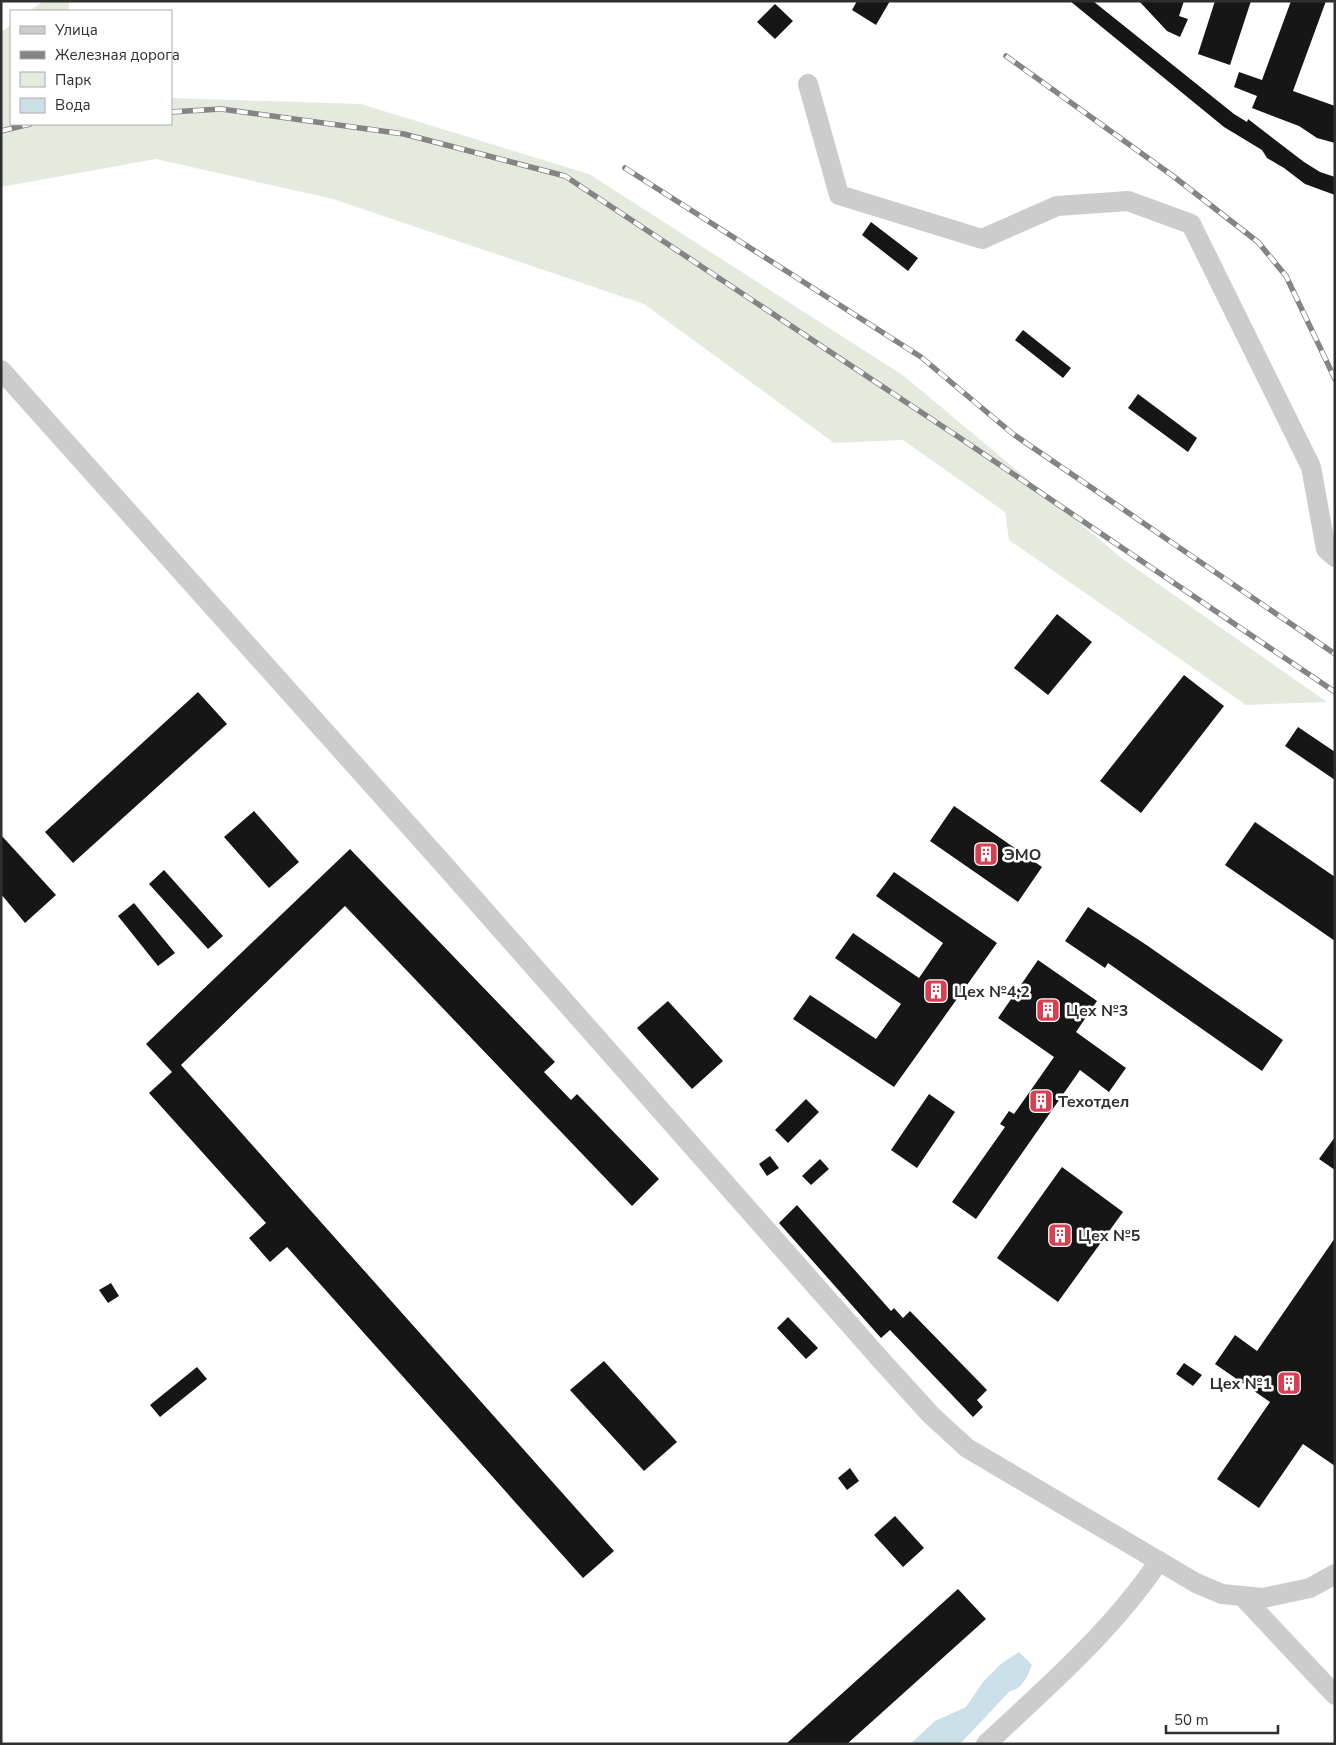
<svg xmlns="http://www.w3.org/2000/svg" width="1336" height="1745" font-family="'Nunito Sans',sans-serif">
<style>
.green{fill:#e5eade}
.water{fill:#cbdfe9}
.building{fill:#161616}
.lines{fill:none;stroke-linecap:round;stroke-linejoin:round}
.minor{stroke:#ccc;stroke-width:20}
.rail-casing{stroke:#848484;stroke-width:5.5}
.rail{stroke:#fff;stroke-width:4;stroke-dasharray:11;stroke-linecap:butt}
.labels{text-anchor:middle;stroke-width:5;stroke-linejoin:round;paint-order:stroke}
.poi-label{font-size:16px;font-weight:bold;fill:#2f2f2f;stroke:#fff;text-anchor:start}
</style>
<rect width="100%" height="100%" fill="#fff"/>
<!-- green -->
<g class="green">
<polygon points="43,1 69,1 69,11 30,11"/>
<polygon points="11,25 11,124 171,124 171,98 361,104 589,174 904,376 1124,560 1327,702 1246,705 1009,540 1005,512 903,440 834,443 644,304 333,199 156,159 1,187 1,32"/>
</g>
<!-- water -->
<path class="water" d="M1019,1652L1032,1665C1028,1675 1023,1689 1010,1691L960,1744H910L935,1721L966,1707L983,1682L1002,1663Z"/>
<!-- building -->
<g class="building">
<polygon points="857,1 890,1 876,25 852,10"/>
<polygon points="1070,1 1093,1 1234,114 1247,122 1248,119 1304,162 1320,172 1335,177 1335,195 1305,184 1284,168 1267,158 1262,150 1224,127"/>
<polygon points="1139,1 1184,1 1179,16 1188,19 1180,37 1167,31"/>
<polygon points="1215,1 1251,1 1230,65 1198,54"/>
<polygon points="1291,1 1326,1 1293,91 1335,106 1335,143 1317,138 1299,126 1252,108 1257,96 1234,87 1239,72 1262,80"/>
<polygon points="775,4 793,21 775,39 757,22"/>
<polygon points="871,222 918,258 908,271 862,235"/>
<polygon points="1023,330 1071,368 1063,378 1015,340"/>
<polygon points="1138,394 1197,438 1188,452 1128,408"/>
<polygon points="1057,614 1092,642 1048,695 1014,668"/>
<polygon points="1184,675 1224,706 1141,813 1100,781"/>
<polygon points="198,692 227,724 73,863 45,832"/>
<polygon points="1298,727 1335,752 1335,780 1285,746"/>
<polygon points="954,806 1042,867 1018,902 930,841"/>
<polygon points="254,811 299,862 269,888 224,837"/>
<polygon points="1255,822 1335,877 1335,941 1225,865"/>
<polygon points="1,835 56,895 25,923 1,894"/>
<polygon points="350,849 555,1062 544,1072 571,1100 577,1094 659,1179 632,1206 345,906 181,1065 614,1551 583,1578 287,1247 270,1262 249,1238 266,1223 149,1093 172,1072 146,1044"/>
<polygon points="164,870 223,936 208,949 149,884"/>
<polygon points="894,872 997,943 894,1087 793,1019 810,995 876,1039 901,1004 835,958 853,933 919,978 943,943 876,896"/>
<polygon points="134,903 175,953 158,966 118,916"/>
<polygon points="1088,907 1145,944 1283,1040 1262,1071 1108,963 1105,968 1065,941"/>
<polygon points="1038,960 1097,1001 1076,1032 1126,1068 1109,1092 1080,1070 976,1219 952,1202 1005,1127 1000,1124 1009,1111 1014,1114 1054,1057 998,1018"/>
<polygon points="668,1001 723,1061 692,1089 637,1028"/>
<polygon points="929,1094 955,1112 917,1168 891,1150"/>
<polygon points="806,1099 819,1112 788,1143 775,1130"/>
<polygon points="1335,1137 1335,1170 1319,1159"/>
<polygon points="770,1156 779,1168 767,1176 759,1164"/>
<polygon points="820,1159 829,1169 811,1185 802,1176"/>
<polygon points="1062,1167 1123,1212 1058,1302 997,1258"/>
<polygon points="797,1205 891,1311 894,1308 903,1318 910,1311 987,1390 977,1400 983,1407 973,1417 890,1330 881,1338 779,1223"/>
<polygon points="1335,1238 1335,1466 1303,1444 1259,1508 1217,1479 1270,1402 1215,1364 1235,1335 1257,1351"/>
<polygon points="111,1283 119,1296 108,1303 99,1290"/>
<polygon points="788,1317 818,1348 806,1359 777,1328"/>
<polygon points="604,1361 677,1442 644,1471 570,1390"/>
<polygon points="1184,1363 1202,1375 1193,1386 1176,1374"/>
<polygon points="197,1367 207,1379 160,1417 150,1405"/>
<polygon points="850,1468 859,1481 847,1490 838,1478"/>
<polygon points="895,1516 924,1548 903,1567 874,1535"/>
<polygon points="958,1589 986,1619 847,1744 786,1744"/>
</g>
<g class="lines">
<!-- minor -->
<g class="minor">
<polyline points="808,84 839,195 982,239 1057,206 1128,201 1191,224 1311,467 1326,549 1335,557"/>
<polyline points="1,370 446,867 881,1360 931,1415 967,1448 1196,1583 1222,1594 1263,1598 1310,1588 1335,1574"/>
<polyline points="1242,1596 1335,1695"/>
<path d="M986,1744C1047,1687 1112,1631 1159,1561"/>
</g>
<!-- rail casing -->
<g class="rail-casing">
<g id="rail">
<polyline points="1006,56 1173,176 1258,242 1286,276 1335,379"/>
<polyline points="171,112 221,109 404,134 565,176 960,438 1335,692"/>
<polyline points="1,131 30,124"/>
<polyline points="625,168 921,357 1013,434 1335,654"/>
</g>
</g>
<!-- rail -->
<use href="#rail" class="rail"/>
</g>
<!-- icons -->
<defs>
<g id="building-square" transform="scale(1.25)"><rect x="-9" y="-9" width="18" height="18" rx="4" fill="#d64052" stroke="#fff"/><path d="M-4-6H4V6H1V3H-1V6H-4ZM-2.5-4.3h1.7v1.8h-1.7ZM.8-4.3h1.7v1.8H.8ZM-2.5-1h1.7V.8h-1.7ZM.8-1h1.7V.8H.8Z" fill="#fff"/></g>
</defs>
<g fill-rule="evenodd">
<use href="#building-square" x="986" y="854"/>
<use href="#building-square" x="936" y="991"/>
<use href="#building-square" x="1048" y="1010"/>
<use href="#building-square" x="1041" y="1101"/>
<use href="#building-square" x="1060" y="1235"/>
<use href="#building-square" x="1289" y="1383"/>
</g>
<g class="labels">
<!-- poi labels -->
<g class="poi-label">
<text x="1004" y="860">ЭМО</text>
<text x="954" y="997">Цех №4,2</text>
<text x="1066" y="1016">Цех №3</text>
<text x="1058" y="1107">Техотдел</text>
<text x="1078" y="1241">Цех №5</text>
<text x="1272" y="1389" text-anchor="end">Цех №1</text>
</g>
</g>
<!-- border -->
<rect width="1336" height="1745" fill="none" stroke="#2f2f2f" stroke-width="5"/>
<!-- legend -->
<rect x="10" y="10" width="162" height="115" fill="#ffffff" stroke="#acacac"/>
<rect x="20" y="26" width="25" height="8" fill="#cccccc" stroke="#acacac"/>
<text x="55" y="35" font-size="15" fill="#2f2f2f">Улица</text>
<rect x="20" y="51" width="25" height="8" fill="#848484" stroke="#acacac"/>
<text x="55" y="60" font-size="15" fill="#2f2f2f">Железная дорога</text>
<rect x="20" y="72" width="25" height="15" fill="#e5eade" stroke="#acacac"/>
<text x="55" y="85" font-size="15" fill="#2f2f2f">Парк</text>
<rect x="20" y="98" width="25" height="15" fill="#cbdfe9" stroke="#acacac"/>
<text x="55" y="110" font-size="15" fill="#2f2f2f">Вода</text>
<!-- scale -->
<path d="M1166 1725v8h112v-8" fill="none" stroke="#2f2f2f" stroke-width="2.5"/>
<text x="1174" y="1725" font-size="15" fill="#2f2f2f" stroke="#ffffff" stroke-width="4" paint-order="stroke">50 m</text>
</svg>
